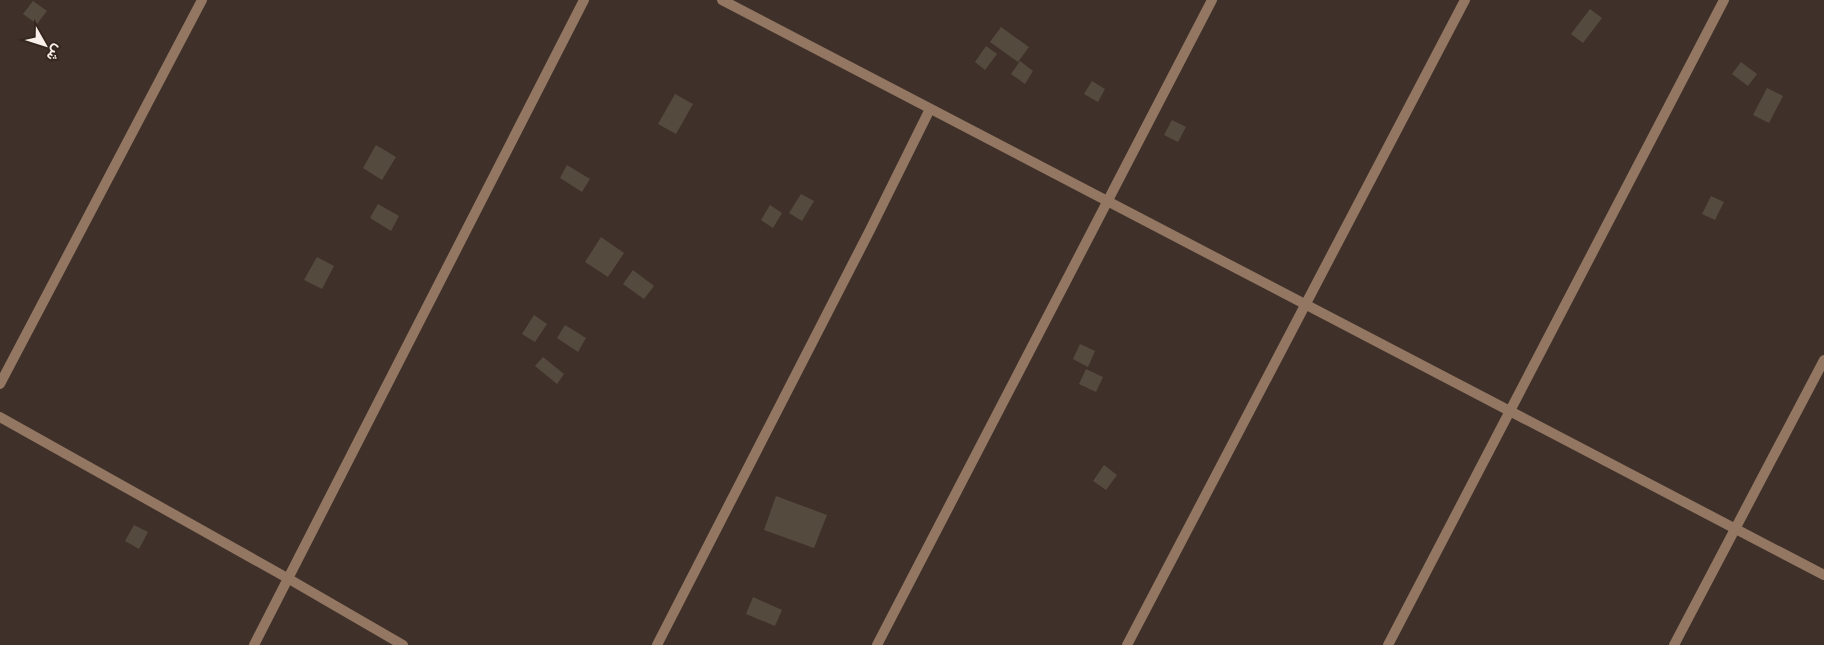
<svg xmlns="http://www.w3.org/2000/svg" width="1824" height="645" font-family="'PT Sans Narrow',Vazirmatn,sans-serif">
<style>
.building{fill:#554a3e}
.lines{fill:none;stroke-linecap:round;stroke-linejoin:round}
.minor{stroke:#937762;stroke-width:10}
.tertiary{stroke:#937762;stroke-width:10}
</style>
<rect width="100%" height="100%" fill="#3f312a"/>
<!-- building -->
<g class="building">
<polygon points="33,1 47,11 37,24 23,14"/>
<polygon points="1590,9 1602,18 1583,43 1571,34"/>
<polygon points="1001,27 1029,47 1018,62 990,42"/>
<polygon points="986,46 997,54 985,70 975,62"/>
<polygon points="1020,61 1033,71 1025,84 1011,74"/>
<polygon points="1741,62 1757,74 1748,86 1732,74"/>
<polygon points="1092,81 1105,89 1098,102 1084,94"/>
<polygon points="1767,88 1783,96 1769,123 1753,115"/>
<polygon points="675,94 693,104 676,134 658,124"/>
<polygon points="1172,120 1186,127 1178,142 1164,135"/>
<polygon points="376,145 396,157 382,180 363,168"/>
<polygon points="567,165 590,179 582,192 560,178"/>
<polygon points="801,194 814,201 802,221 789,213"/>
<polygon points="1711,196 1724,202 1715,220 1702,214"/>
<polygon points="378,204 399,216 391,231 370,218"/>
<polygon points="770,205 782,213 773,228 761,220"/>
<polygon points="601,237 624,253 608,277 585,262"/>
<polygon points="317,257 334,266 322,289 304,280"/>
<polygon points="633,270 654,286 644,299 623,284"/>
<polygon points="534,315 547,324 535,342 522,334"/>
<polygon points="565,325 586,338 578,352 557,338"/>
<polygon points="1080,344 1095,351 1088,367 1073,359"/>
<polygon points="543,357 564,374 557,384 535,366"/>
<polygon points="1086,369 1103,377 1096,392 1079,384"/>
<polygon points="1104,465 1117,475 1106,490 1093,481"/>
<polygon points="776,496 827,515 814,548 764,530"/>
<polygon points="134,525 148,532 139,549 125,541"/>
<polygon points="753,597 782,610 775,626 746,614"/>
</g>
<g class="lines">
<!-- minor -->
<g class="minor">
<polyline points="722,0 1824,575"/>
<polyline points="0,384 202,0"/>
<polyline points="0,417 289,579 403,645"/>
<polyline points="657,645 870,230 930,109"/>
<polyline points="877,645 1212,0"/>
<polyline points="1127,645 1465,0"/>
<polyline points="1388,645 1724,0"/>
<polyline points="1674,645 1824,360"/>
</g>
<!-- tertiary -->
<polyline class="tertiary" points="254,645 584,0"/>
</g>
<!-- north arrow -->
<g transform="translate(45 45) rotate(129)" stroke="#352720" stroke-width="4" paint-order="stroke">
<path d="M0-4L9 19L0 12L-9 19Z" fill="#faf0eb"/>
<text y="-8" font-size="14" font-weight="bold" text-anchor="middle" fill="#faf0eb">ش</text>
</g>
</svg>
